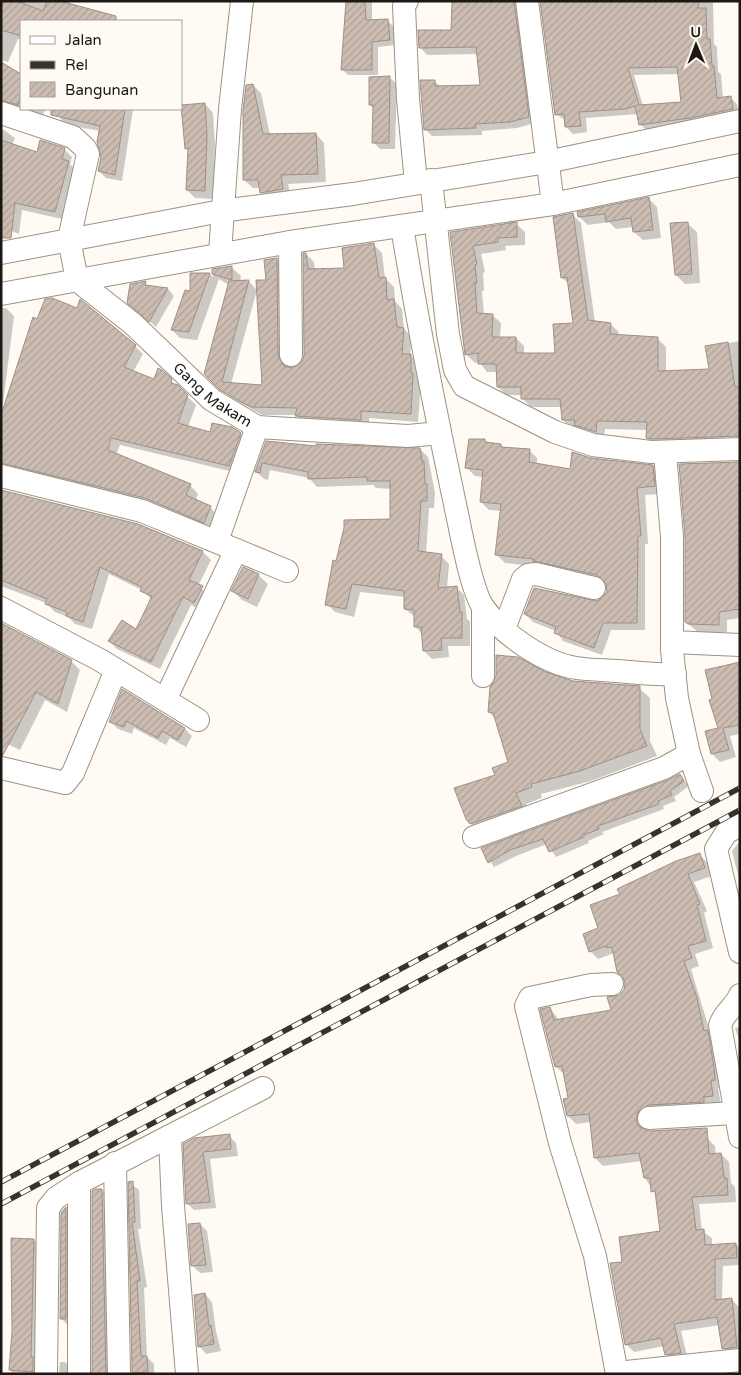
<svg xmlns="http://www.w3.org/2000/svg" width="741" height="1375" font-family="'Varela Round',sans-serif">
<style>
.shadow{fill:#0003;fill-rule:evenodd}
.building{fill:url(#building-hatch);stroke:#9f9086;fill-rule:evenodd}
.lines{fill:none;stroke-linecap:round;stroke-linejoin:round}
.minor-casing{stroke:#9c9284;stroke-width:24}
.minor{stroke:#fff;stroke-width:22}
.rail-casing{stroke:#36322d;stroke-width:5.5}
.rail{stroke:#fffbf4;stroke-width:4;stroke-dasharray:11;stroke-linecap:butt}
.labels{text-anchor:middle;stroke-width:4;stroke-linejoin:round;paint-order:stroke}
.street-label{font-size:15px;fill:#1c1813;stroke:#fffbf4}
</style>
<defs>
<pattern id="building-hatch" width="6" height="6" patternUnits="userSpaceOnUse" patternTransform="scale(1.25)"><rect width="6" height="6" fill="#ccbcb2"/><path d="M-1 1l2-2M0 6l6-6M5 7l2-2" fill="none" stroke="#afa198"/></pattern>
</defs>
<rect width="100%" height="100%" fill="#fffbf4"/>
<!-- shadow -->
<g class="shadow">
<polygon points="1,1 63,1 110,21 21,21 21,40 18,39 8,62 1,60"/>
<polygon points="346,1 372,1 372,21 387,20 393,26 395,45 378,47 378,75 348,75 342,69"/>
<polygon points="454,1 524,1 535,123 517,128 482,131 482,135 432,136 425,129 434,81 441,87 482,86 478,54 427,55 420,47 452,31"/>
<path d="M541,1H713L714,44L717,47L718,72L721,74L723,98L730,97L737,104L739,116L647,131L640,124L638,114L586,118L587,132L573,134L566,127V121L556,114ZM679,74L682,103L643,106L634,75Z"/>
<polygon points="1,69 21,82 21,109 46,109 41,117 1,111"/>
<polygon points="390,78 397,84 395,149 380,149 373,142 374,109 370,105"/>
<polygon points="253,85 261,93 270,135 316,134 324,143 326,182 288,184 291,197 269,200 261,192 260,188 253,188 244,180"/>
<polygon points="205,104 213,113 215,144 213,199 195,198 187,190 189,151 186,148"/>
<polygon points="62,109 133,109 122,181 106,178 99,171 102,157 100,131 67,125 60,118"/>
<polygon points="1,128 15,138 12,145 38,153 64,149 72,157 70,164 75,169 62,219 22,210 19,234 1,227"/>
<polygon points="649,199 657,207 661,238 643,240 634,232 634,227 616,229 609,222 588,225 579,217"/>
<polygon points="573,215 581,223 595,322 610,324 619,332 618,336 657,338 666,347 666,372 711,370 707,347 740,341 740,429 724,432 725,439 655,446 647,438 647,430 605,429 604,440 584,433 580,428 571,428 563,420 562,407 531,407 522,398 522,395 506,395 498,387 498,372 487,372 479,362 475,363 467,355 451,233 516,224 525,232 525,245 505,246 506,250 481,254 485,272 483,273 484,291 482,291 484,314 492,315 501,323 500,338 516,338 524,346 524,355 556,355 575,324 569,284 562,278"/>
<polygon points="687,223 697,232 700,283 685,284 676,275"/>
<polygon points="373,244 382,253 385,278 394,287 395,301 402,309 404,329 412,337 410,355 419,363 421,382 418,422 369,418 369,428 304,424 296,415 262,415 230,397 205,374 229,285 219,279 197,340 180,338 172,330 191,292 191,275 210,274 213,277 213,270 231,267 241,276 240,282 249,281 257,290 231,384 263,387 267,281 277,259 285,267 286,365 292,369 303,363 305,355 306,254 314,262 315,270 345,269"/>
<polygon points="145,283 150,287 168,289 174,296 156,327 136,309"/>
<polygon points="1,308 6,308 14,316 2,412 135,346 143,354 133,372 155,380 161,371 196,405 188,427 211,434 240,434 249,442 238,473 120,445 116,455 190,485 198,494 195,501 210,507 218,516 212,530 19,472 10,464 1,452"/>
<polygon points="485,440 489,444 501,445 504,449 529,450 537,458 537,465 572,470 591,459 652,466 661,475 662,494 645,495 648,544 645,544 645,630 611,630 602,655 563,641 556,631 533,622 525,614 598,602 608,592 607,583 541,567 505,563 497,555 502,511 489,510 481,502 483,477 475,476 466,467"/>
<polygon points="267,442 317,447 420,449 428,457 435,493 434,508 429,508 426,554 441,556 449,564 447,588 456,587 464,595 467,619 470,621 470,646 448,646 449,657 432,659 424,651 422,634 415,626 415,617 405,609 405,597 360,592 354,617 335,612 327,604 337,562 391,521 391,489 376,488 373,485 317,487 309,478 270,470 268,480 264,479 257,472"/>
<polygon points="740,463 740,618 727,620 727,632 698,632 686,622"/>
<polygon points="1,491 138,525 203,552 211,560 198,586 210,596 203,611 191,605 160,669 117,649 109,641 137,631 152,600 142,590 109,574 92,629 75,624 68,617 55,612 46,603 1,586"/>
<polygon points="258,575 268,584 257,607 242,600 233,591"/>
<polygon points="1,624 71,661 80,670 67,712 45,700 20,750 1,741"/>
<polygon points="740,664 740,734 730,736 736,757 720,762 712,754"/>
<polygon points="545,674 573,682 639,688 650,698 650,741 657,756 591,781 541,794 542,798 526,804 531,816 482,834 471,824 497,775 510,763 496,719 489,712"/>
<polygon points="123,691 184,728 192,736 186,747 170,738 166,745 134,728 132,734 118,729 110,721"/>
<polygon points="680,776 689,786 674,797 676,801 663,806 664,809 602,832 604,834 588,841 589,843 556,857 547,844 516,856 494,867 483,849"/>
<polygon points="740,841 740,883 732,851"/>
<polygon points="699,855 707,862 712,876 694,882 707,911 704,913 713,948 695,954 699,966 691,969 711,1035 722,1088 718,1088 721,1104 645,1119 643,1128 644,1131 707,1138 715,1146 716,1155 721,1154 729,1162 731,1183 735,1187 736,1202 699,1204 702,1231 712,1238 712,1246 736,1244 740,1248 740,1265 723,1266 722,1301 731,1299 739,1307 740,1355 731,1356 723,1348 720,1325 681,1331 688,1360 674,1362 666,1354 664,1346 634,1352 626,1344 624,1263 661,1232 657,1196 645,1178 642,1161 603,1166 595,1158 591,1122 576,1124 568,1116 570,1099 564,1074 556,1067 550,1008 559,1020 612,1010 625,990 626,983 614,953 598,959 590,951 600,929 621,895"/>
<polygon points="740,1027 740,1043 735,1028"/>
<polygon points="229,1136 236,1143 238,1156 210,1159 216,1208 194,1210 187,1203 185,1145"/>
<polygon points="130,1183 139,1190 141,1229 138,1229 147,1287 144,1288 147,1357 154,1364 154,1374 133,1374"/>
<polygon points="102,1190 109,1197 112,1374 93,1374"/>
<polygon points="66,1209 75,1218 70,1328 61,1318"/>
<polygon points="200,1224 207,1231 213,1272 200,1273 192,1265"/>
<polygon points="34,1240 41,1247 40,1374 11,1374 14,1331"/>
<polygon points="205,1294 212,1302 216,1331 221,1351 206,1354 199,1346"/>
<polygon points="60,1362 65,1362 75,1374 59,1374"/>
</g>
<!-- building -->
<g class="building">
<polygon points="1,1 17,1 43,11 47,1 60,1 116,16 116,21 21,21 21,36 1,30"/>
<polygon points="346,1 365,1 366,20 388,19 390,40 372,42 372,70 341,70"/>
<polygon points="452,1 514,1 529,117 510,122 475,124 476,128 424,130 420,80 435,80 435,86 480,85 476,47 419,48 418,30 451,30"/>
<path d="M540,1H699L698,8H706L707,39H710L712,66H714L717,98L731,96L733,109L690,118L639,125L635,106L625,109L579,112L581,126L565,127L564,114L555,115ZM677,67L681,102L639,105L628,68Z"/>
<polygon points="1,62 21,74 21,97 18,105 1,100"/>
<polygon points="390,76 389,143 372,143 373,105 369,105 369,77"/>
<polygon points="253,84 263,134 316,133 318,174 281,175 283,189 260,193 258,180 243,180 243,110 246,85"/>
<polygon points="205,103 207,135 205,191 186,190 188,148 185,149 181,105"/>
<polygon points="51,109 125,109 115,175 98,171 101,157 97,142 100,126 51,115"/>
<polygon points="1,140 37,152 40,140 65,148 62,159 69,161 55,212 15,203 11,238 1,238"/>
<polygon points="649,197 653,230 633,232 631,218 606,222 605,214 578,217 577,212"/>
<polygon points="573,213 588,320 611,323 610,334 658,337 658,371 709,369 705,346 728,342 735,387 740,386 740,436 652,439 646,438 647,422 597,421 596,432 574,425 575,420 562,420 560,399 521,399 521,387 497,387 496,364 478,364 478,353 465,355 450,232 517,222 517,237 498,238 498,242 473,246 477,264 475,265 477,283 475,283 477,313 493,314 492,337 516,337 516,353 555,353 553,324 573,323 567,277 561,278 553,217"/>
<polygon points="688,222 692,274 675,275 670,223"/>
<polygon points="374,243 379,278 386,277 387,300 394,299 397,327 404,328 402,354 411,354 411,373 413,373 411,414 361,411 361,420 295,416 297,408 252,407 243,403 220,390 204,374 229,281 249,280 222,382 262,385 256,280 266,280 264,260 277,258 278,356 284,366 292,368 302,362 304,355 303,253 306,253 308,269 344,268 342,248"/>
<polygon points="232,266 232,280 212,274 212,269"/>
<polygon points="190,273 210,273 189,332 171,330 185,290 190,291"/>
<polygon points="146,281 145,285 168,288 149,322 127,303 130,284"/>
<polygon points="52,298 77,308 80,299 136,345 124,367 154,379 158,368 162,370 172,379 171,383 178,385 188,395 178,423 210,432 212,423 232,427 241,433 229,466 111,438 108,450 191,484 186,495 211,506 204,523 145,498 1,463 1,415 33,317 37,319 45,299"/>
<polygon points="469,439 485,439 485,442 501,444 501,447 530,449 529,462 570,469 572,452 591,458 653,465 655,486 637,488 641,536 638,536 637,623 603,623 594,648 554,633 556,627 524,614 534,588 597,601 607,592 606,584 597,575 533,561 534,559 495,555 501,504 480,502 483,470 465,468"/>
<polygon points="266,441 316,446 316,444 420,448 422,461 424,461 425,484 427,484 427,501 421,501 418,551 442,554 438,588 457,586 460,612 462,612 462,638 441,638 442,650 423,651 421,627 414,627 414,610 404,609 404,591 352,584 346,609 325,605 333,560 336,561 344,528 344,520 390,519 390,481 367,481 367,477 308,479 308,472 262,463 260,473 255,472"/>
<polygon points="740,462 740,609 719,612 719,625 688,624 685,622 685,537 679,464"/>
<polygon points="1,490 138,524 203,551 189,580 203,586 194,603 183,597 151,662 108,641 122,620 136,629 152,596 140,591 142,587 100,567 83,622 66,616 67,612 45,604 47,599 1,580"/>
<polygon points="243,567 259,574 248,599 231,591"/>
<polygon points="1,623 72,660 58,704 36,692 3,755 1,755"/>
<polygon points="496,655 518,657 546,672 573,681 640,686 640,729 647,746 580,771 531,784 532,787 516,793 522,806 470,824 466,819 454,788 495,775 492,768 508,762 493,713 488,712 490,687 496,676"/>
<polygon points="740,662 740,725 723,728 729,750 711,754 705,731 718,728 709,700 712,699 705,670"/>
<polygon points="122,689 185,728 178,740 162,731 158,738 126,721 124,727 109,722"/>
<polygon points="680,774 684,781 670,791 672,795 658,801 659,804 598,826 599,829 584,835 584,837 549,852 543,839 510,850 488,863 481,848 668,780"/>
<polygon points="700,853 705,868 688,874 700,904 697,905 706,941 688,946 692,958 684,961 697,998 704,1031 708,1030 714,1067 715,1080 711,1081 713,1096 704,1097 704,1102 648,1105 638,1112 636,1119 638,1126 649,1131 707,1128 709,1154 721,1153 724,1178 727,1178 728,1195 692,1197 696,1230 704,1229 705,1245 736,1243 737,1258 715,1259 715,1300 732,1298 737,1347 722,1349 717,1317 674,1324 681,1353 665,1355 661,1338 625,1345 610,1263 622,1262 619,1237 660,1231 655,1191 651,1192 650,1178 644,1178 639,1153 594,1158 589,1114 567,1116 563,1099 568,1098 562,1066 555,1067 540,1009 550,1007 554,1020 611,1010 607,997 619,995 624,990 625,983 623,977 617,972 612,947 607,948 606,946 589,952 583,934 598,928 590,905 620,894 617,889 676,861"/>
<polygon points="230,1134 231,1149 203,1152 210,1202 186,1204 183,1144 194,1138"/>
<polygon points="133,1181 135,1222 132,1222 140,1281 137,1281 141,1356 147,1356 148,1372 132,1373 128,1182"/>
<polygon points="96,1189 102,1189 106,1374 92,1374 92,1191"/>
<polygon points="66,1207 66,1319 60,1319 61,1213"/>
<polygon points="200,1223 206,1265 191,1266 188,1224"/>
<polygon points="11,1238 34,1239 31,1357 33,1357 33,1372 9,1370 12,1331"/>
<polygon points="205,1293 209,1326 211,1325 214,1344 198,1347 194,1295"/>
</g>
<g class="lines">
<!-- minor casing -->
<g class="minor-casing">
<g id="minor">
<polyline points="407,1 404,6 408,99 416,183"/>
<polyline points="527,1 553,204"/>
<path id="s1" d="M1,113L73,137L85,148L88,154L69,239L77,280L133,324L212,400L257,427L408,436L440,433"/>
<polyline points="431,180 448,334 455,370 464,386 555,432 593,445 651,452 740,449"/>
<path d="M402,226C417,321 436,415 456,509C461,532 471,589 483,607C502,634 544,663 576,668C590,670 604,670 618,671C637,673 656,675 675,674"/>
<polyline points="290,242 291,355"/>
<polyline points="1,253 221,211 353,194 547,162 740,121"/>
<polyline points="220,253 230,109 242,1"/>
<polyline points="1,294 290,242 553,204 740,165"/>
<polyline points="665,453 672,537 672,650 677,698 689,754 702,791"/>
<polyline points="1,476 142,511 287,571"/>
<polyline points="217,541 257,427"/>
<polyline points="1,608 100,660 198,720"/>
<polyline points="504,629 523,579 528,575 536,574 594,588"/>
<polyline points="672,642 740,645"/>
<polyline points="483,676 483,607"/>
<polyline points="165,700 236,550"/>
<polyline points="1,768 65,783 73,773 116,670"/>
<polyline points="740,825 726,833 716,849 740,952"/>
<polyline points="474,837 664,768 689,754"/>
<polyline points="612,984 591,985 530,998 526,1006 560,1143 595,1256 617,1374"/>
<path d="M740,995C735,1007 724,1013 720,1025L740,1137"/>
<polyline points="649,1118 735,1113"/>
<polyline points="170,1138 173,1206 187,1374"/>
<polyline points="115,1163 119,1374"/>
<polyline points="79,1183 79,1374"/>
<polyline points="617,1373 740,1360"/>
<polyline points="46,1374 48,1208 56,1198 79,1183 263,1088"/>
</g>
</g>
<!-- minor -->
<use href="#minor" class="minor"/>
<!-- rail casing -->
<g class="rail-casing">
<g id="rail">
<polyline points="1,1182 740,788"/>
<polyline points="1,1204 740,810"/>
</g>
</g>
<!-- rail -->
<use href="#rail" class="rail"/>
</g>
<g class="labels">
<!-- street labels -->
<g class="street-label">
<text dy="5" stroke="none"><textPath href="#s1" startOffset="406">Gang Makam</textPath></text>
</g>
</g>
<!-- border -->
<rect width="741" height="1375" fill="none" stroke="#1c1813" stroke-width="5"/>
<!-- legend -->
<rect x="20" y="20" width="162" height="90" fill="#fffbf4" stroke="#a4a09a"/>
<rect x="30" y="36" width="25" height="8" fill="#ffffff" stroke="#a4a09a"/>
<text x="65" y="45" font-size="15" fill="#1c1813">Jalan</text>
<rect x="30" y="61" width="25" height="8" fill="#36322d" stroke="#a4a09a"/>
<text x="65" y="70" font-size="15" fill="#1c1813">Rel</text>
<rect x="30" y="82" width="25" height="15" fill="url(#building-hatch)" stroke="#a4a09a"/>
<text x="65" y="95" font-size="15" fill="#1c1813">Bangunan</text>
<!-- north arrow -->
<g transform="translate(696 45) rotate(359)" stroke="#fffbf4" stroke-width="4" paint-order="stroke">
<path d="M0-4L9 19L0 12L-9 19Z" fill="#1c1813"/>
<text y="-8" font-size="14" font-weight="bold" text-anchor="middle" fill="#1c1813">U</text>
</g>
</svg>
